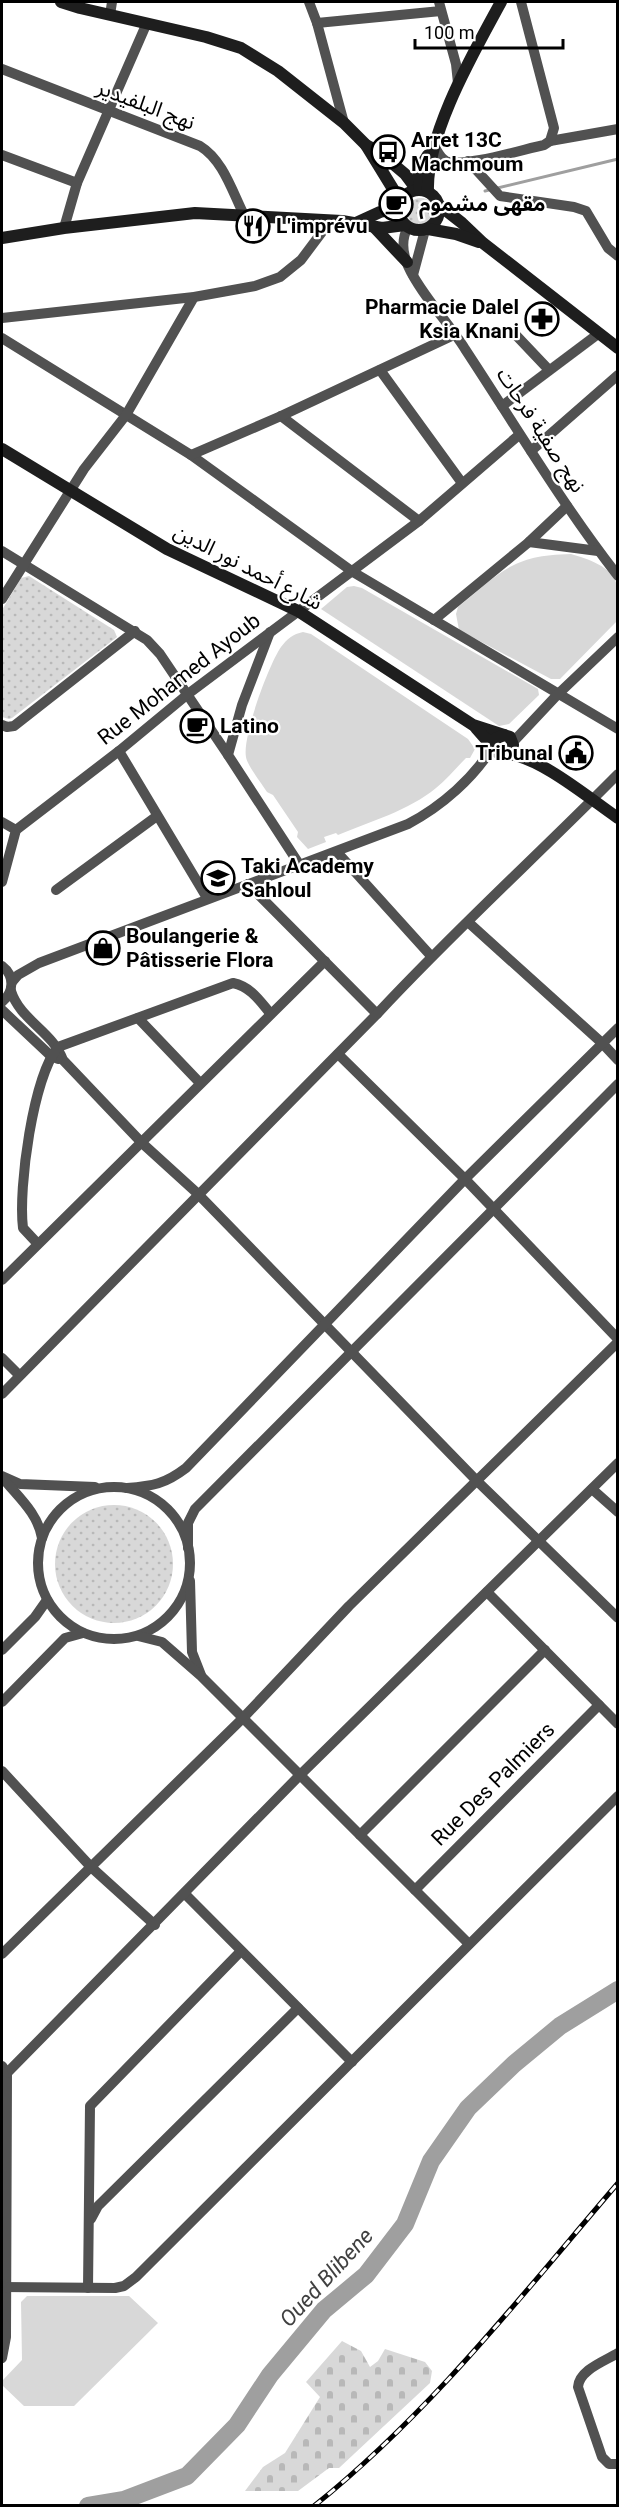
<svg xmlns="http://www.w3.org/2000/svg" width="619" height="2507" font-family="Roboto,'Noto Sans Arabic',sans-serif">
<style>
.grass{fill:url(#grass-dots)}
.cemetery{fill:url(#cemetery-stones)}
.green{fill:#d8d8d8}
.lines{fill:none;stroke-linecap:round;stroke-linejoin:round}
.stream{stroke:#9f9f9f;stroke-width:3}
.river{stroke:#9f9f9f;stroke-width:18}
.street{stroke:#515151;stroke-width:10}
.secondary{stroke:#1e1e1e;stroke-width:12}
.rail-casing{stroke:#000;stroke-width:5}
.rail{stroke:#fff;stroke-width:3;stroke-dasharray:9;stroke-linecap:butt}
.labels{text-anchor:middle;stroke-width:4.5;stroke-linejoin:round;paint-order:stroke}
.street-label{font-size:21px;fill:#000;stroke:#fff}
.poi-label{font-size:21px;font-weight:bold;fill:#000;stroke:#fff;text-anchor:start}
.water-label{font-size:22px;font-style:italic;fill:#404040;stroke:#fff}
</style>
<defs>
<pattern id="grass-dots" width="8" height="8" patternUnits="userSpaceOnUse" patternTransform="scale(1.5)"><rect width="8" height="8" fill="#d8d8d8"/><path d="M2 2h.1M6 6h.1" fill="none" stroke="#b8b8b8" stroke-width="1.8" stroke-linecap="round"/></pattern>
<pattern id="cemetery-stones" width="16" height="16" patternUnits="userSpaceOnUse" patternTransform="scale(1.5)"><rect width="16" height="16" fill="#d8d8d8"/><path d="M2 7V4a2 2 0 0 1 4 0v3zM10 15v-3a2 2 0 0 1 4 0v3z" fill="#b8b8b8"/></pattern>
</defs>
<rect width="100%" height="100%" fill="#fff"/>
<!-- grass -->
<g class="grass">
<circle cx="421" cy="212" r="14"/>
<polygon points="29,576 114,630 117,637 12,718 9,719 2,717 2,610 21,578"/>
<circle cx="114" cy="1564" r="59"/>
</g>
<!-- cemetery -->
<polygon class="cemetery" points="342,2341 361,2351 370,2367 378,2361 385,2349 425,2362 432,2371 430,2383 339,2468 329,2468 298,2491 245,2491 263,2467 285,2453 320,2397 306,2382"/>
<!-- green -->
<g class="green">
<path d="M571,554C587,559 613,566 617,586C619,597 617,610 617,621L560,679H551L459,630L456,614L458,607C501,572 512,555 571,554Z"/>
<polygon points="354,586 362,588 538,689 539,695 509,724 499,726 321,609 347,587"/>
<path d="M303,632L311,634L468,739L475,749L470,758H466C456,768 447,779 436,788C408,811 371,821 338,835L336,833L324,837L326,842L308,849L297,837L298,832L273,795L267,792C262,784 247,765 246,757C242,737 269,664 281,647C287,639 293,634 303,632Z"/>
<polygon points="27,2296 129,2296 158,2323 74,2406 24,2406 2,2385 2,2381 22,2360 21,2302"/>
</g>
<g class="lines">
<!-- stream -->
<polyline class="stream" points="485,191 618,159"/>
<!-- river -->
<polyline class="river" points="88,2506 124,2500 187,2476 237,2425 270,2375 324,2310 366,2275 405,2224 431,2161 468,2108 514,2064 560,2026 618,1990"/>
<!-- street -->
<g class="street">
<polyline points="309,2 317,23 344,123"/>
<polyline points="439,2 456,64 458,83"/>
<polyline points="110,15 112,2"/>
<polyline points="317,23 441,11"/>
<path d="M2,69L200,146C223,160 232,191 244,215"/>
<polyline points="550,141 618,129"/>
<path d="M434,146C438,152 440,158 446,161C463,168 524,149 544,145L550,141L554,128L521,2"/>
<polyline points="2,155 77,183"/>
<polyline points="468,161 500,196 574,207 586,211 608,248 618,256"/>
<path d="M408,227C401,239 403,254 408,266C420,293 449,323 465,349C515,425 562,504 618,576"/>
<polyline points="64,228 77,183 146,25"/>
<polyline points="413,275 425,230"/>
<polyline points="2,318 194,297 255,286 280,277 301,260 331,220"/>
<polyline points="512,331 549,370"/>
<polyline points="2,338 191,455 353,572 618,729"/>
<polyline points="380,370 462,483"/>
<polyline points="502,406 598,334"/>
<polyline points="281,416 419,521"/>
<polyline points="531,451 618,375"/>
<polyline points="191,455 281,416 456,334"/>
<polyline points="529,542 598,551"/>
<polyline points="2,551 147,640 160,654 228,755"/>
<polyline points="2,599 84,469 126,415 194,297"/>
<polyline points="434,620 529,542 567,506"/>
<polyline points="270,632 242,705 228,755 299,864"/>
<polyline points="2,725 7,727 14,726 135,631"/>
<polyline points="513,742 558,694 618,637"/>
<polyline points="119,751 207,898"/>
<polyline points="2,822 16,830"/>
<polyline points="337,852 431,956"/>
<polyline points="2,882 16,830 119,751 188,694 419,521 519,435"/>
<polyline points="248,884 377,1014"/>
<polyline points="56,890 157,816"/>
<polyline points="468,922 602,1043 618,1060"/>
<path d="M2,966C15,976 14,992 2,1002"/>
<path d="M12,982L18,975L39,963L408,824C442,806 474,778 494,745"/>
<path d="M11,991C20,1020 53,1032 63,1060L142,1143L197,1193L476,1480L618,1618"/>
<polyline points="2,1010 51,1056 58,1059"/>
<polyline points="138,1018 200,1083"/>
<polyline points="338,1054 465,1179 618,1339"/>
<path d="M37,1243L23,1228C18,1188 33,1077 58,1047L233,983C251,987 259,1000 270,1013"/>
<polyline points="2,1280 325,961"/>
<polyline points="2,1358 19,1375"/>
<path d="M2,1394L377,1014C454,931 538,855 618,774"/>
<polyline points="2,1476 20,1484 95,1487"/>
<path d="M2,1477C17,1496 38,1513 42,1538"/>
<circle cx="114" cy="1563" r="76"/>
<path d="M127,1488C153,1486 165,1484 186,1468L465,1179L618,1028"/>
<polyline points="592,1489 618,1512"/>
<polyline points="188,1548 188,1523 195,1509 618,1084"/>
<polyline points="190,1581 192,1652 201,1675"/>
<polyline points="487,1592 618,1724"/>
<polyline points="138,1636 162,1642 201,1676 469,1944"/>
<polyline points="2,1650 35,1617 47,1600"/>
<polyline points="2,1702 65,1638 83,1633"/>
<polyline points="2,1771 91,1867 155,1925"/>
<polyline points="360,1835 545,1650"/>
<polyline points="415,1890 599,1705"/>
<polyline points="185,1894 352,2062"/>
<polyline points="2,1954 243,1718 349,1606 618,1342"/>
<polyline points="2,2066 7,2073 6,2337 2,2358"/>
<polyline points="7,2073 300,1775 618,1463"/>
<polyline points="91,2219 98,2206 298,2008"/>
<polyline points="2,2287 115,2288 124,2286 136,2277 618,1796"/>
<polyline points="88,2288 90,2106 241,1951"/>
<path d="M618,2353C605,2361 579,2370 578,2387L602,2457L609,2464H618"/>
</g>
<!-- secondary -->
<g class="secondary">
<polyline points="61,2 80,8 206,37 241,48 278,71 344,123 366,145 379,152 405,174 417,190"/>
<polyline points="366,145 401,202"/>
<circle cx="419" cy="210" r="20"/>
<polyline points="420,190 418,171 428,155"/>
<path d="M428,191C426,134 474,52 501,2"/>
<polyline points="439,205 462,223 483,243 618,348"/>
<polyline points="356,223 380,212 399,208"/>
<polyline points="374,227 407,262"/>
<polyline points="428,229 456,234 479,242"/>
<polyline points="2,238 64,228 195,213 342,221 382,228 405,225"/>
<polyline points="2,449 167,549 298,611 473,725 504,735"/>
<polyline points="476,728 498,753 507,754 513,745 510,737 504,735 495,739 494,745"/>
<path d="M507,754C539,756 590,799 618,818"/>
</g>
<!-- rail casing -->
<g class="rail-casing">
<path id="rail" d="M314,2506C430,2413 522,2295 618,2183"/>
</g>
<!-- rail -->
<use href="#rail" class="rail"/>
</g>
<!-- icons -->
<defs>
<g id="bus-ring" transform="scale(1.725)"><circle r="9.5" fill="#fff" stroke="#000" stroke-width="1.5"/><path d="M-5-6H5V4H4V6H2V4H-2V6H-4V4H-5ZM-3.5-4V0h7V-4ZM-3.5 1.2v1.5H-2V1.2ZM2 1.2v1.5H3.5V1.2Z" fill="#000"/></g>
<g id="cafe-ring" transform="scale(1.725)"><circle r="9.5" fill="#fff" stroke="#000" stroke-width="1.5"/><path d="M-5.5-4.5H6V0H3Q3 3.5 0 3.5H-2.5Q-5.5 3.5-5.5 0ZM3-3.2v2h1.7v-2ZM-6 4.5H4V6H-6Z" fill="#000"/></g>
<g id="restaurant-ring" transform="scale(1.725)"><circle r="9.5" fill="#fff" stroke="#000" stroke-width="1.5"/><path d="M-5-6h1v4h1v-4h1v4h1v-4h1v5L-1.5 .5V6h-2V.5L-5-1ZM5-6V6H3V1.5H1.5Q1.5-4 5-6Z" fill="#000"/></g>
<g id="pharmacy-ring" transform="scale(1.725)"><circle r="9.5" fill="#fff" stroke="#000" stroke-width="1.5"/><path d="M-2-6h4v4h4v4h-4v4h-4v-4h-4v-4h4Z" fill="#000"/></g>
<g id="civic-ring" transform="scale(1.725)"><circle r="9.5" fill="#fff" stroke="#000" stroke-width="1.5"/><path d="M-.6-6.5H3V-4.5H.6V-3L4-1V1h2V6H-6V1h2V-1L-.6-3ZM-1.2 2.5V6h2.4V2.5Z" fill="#000"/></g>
<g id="school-ring" transform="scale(1.725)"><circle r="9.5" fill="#fff" stroke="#000" stroke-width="1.5"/><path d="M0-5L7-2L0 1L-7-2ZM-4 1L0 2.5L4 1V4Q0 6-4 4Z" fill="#000"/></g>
<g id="shop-ring" transform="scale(1.725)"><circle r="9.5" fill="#fff" stroke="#000" stroke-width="1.5"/><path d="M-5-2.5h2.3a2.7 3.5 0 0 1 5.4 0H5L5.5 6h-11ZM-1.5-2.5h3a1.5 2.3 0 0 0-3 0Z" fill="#000"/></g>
</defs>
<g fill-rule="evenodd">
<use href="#bus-ring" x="388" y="152"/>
<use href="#cafe-ring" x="396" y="204"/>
<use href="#restaurant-ring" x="253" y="226"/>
<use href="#pharmacy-ring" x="542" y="319"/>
<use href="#cafe-ring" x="197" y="726"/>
<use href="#civic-ring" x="576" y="753"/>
<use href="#school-ring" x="218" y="878"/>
<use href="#shop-ring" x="103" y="948"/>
</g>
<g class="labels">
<!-- street labels -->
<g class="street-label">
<text transform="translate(146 105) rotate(21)" y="7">نهج البلفيدير</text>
<text transform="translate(541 430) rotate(57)" y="7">نهج صفية فرحات</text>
<text transform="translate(248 567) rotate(27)" y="7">شارع أحمد نور الدين</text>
<text transform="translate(179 679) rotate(-38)" y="7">Rue Mohamed Ayoub</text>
<text transform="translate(493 1784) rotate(-45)" y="7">Rue Des Palmiers</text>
</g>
<!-- poi labels -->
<g class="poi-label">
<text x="411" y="147">Arret 13C<tspan x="411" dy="24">Machmoum</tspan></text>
<text x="419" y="211">مقهى مشموم</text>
<text x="276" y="233">L'imprévu</text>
<text x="519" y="314" text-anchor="end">Pharmacie Dalel<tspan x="519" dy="24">Ksia Knani</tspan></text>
<text x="220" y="733">Latino</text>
<text x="553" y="760" text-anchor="end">Tribunal</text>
<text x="241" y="873">Taki Academy<tspan x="241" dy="24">Sahloul</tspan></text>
<text x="126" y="943">Boulangerie &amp;<tspan x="126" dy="24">Pâtisserie Flora</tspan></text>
</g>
<!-- water labels -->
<g class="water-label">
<text transform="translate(326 2277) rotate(-47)" y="8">Oued Blibene</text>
</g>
</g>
<!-- border -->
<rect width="619" height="2507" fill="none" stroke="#000000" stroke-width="6"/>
<!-- scale -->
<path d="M415 39v9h148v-9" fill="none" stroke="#000000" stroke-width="3"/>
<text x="424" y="39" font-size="18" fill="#000000" stroke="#ffffff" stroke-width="4.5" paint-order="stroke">100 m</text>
</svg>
